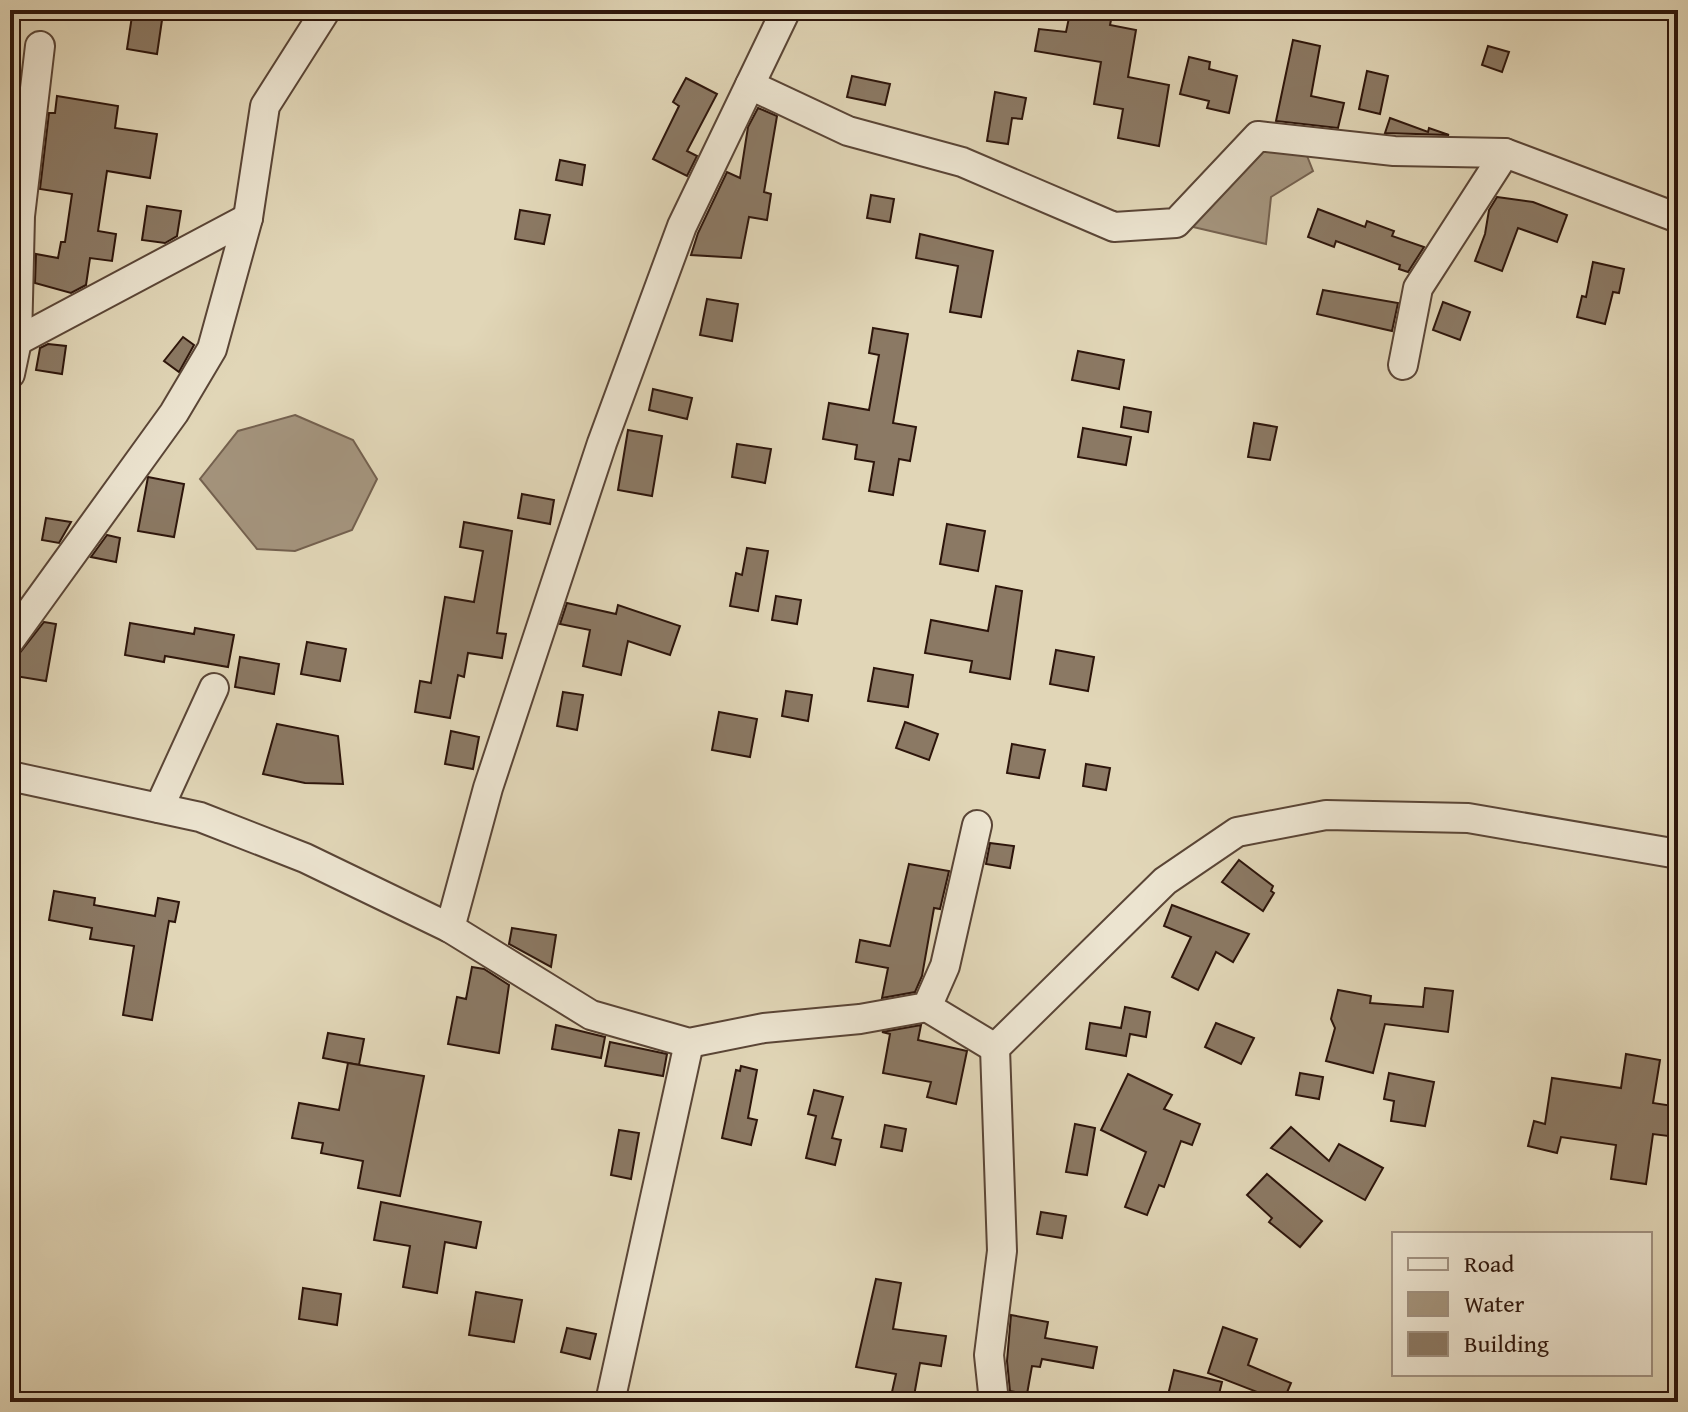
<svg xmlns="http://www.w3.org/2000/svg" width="1688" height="1412" font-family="'Gentium Book Plus',serif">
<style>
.water{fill:#a4947d;stroke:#74614f;stroke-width:2}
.building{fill:#8b7964;stroke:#2d150b;stroke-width:2}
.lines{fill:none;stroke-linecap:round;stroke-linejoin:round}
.street-casing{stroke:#5a4536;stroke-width:32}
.street{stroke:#ece4d0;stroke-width:28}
</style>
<rect width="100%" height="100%" fill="#e1d6b7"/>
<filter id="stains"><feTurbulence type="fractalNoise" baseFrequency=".0025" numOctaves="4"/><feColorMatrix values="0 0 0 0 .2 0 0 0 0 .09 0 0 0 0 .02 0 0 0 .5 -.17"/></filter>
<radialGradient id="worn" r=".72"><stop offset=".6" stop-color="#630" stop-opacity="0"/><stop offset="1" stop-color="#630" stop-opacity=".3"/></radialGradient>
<!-- water -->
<g class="water">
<polygon points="1296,128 1313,171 1271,197 1266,244 1176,223 1183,195"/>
<polygon points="295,415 353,440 377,479 352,530 295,551 257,549 200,479 238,431"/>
</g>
<!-- building -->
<g class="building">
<polygon points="1070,13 1111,20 1110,25 1136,30 1128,77 1169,85 1159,146 1118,138 1123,109 1094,104 1101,62 1035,51 1039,29 1066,32"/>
<polygon points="132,16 162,20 157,54 127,49"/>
<polygon points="1293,40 1320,46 1311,96 1344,103 1338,128 1276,121"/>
<polygon points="1488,46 1509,52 1502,72 1482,65"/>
<polygon points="1189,57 1210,62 1209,69 1237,76 1229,113 1207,108 1209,101 1180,94"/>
<polygon points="1367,71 1388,76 1380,114 1359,109"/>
<polygon points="852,76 890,84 885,105 847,97"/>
<polygon points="686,78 717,94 687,151 697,156 687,176 653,159 679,106 673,102"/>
<polygon points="995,92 1026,98 1022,119 1012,118 1008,144 987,141"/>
<polygon points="57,96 118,106 115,128 157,134 150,178 107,171 98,231 116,234 112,261 90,258 86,285 71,293 35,283 36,254 58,258 61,242 65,242 72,194 40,189 49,113 55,113"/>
<polygon points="758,108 777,116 764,192 771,194 767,220 749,217 741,258 691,255 698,233 727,172 740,178 748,127"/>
<polygon points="1390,118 1428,132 1429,128 1449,135 1385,133"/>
<polygon points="560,160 585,165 582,185 556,180"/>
<polygon points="871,195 894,199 890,222 867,218"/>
<polygon points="1497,197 1533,202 1567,215 1557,242 1518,228 1502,271 1475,261 1485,234 1489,210"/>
<polygon points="147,206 181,211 177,236 165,243 142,240"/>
<polygon points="1318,209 1365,227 1367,221 1394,231 1392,236 1424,247 1408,272 1399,269 1400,265 1336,241 1334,247 1308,237"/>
<polygon points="520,210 550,215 544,244 515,239"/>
<polygon points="920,234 993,251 981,317 950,312 958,266 916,258"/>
<polygon points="1593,262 1624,269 1619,293 1613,292 1605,324 1577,317 1582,296 1586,297"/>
<polygon points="1323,290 1398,303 1392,331 1317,314"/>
<polygon points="707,299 738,304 732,341 700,335"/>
<polygon points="1443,302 1470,312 1460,340 1433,330"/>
<polygon points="873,328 908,334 893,423 916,427 910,461 899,459 893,495 869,491 874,462 855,459 857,445 823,439 829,403 869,410 879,355 869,353"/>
<polygon points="183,337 194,345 179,372 164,361"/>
<polygon points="48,344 66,346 62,374 36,370 40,348"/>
<polygon points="1078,351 1124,360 1119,389 1072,380"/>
<polygon points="653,389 692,398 687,419 649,410"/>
<polygon points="1124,407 1151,412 1148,432 1121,427"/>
<polygon points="1254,423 1277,427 1270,460 1248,457"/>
<polygon points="1083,428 1131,437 1126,465 1078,457"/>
<polygon points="628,430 662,436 652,496 618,490"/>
<polygon points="737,444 771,449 765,483 732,477"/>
<polygon points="148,477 184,484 174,537 138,531"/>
<polygon points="522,494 554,500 550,524 518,518"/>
<polygon points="46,518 71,522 59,543 42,540"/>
<polygon points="464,522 512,531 497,633 506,634 502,658 468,653 464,677 458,675 450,718 415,712 420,681 431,683 445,597 474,602 483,551 460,547"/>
<polygon points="947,524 985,531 978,571 940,564"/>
<polygon points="107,535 120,538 116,562 91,557"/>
<polygon points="747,548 768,551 758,611 730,606 736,573 742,575"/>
<polygon points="996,586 1022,591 1010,679 970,672 972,661 925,653 931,620 988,631"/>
<polygon points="776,596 801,600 797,624 772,620"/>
<polygon points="567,603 616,614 618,605 680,626 670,655 628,641 621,675 583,666 590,630 560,624"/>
<polygon points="44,622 56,624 46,681 15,676 19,654"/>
<polygon points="130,623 194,634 195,628 234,635 228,667 165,656 164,662 125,655"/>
<polygon points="307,642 346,649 340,681 301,674"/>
<polygon points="1056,650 1094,657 1088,691 1050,684"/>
<polygon points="240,657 279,664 274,694 235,687"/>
<polygon points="874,668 913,675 908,707 868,701"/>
<polygon points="786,691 812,695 808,721 782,716"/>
<polygon points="563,692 583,695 577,730 557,726"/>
<polygon points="719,712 757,719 750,757 712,750"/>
<polygon points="905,722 938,734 929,760 896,748"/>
<polygon points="277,724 338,736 343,784 305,783 263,774"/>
<polygon points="451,731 479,737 473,769 445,764"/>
<polygon points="1012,744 1045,750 1039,778 1007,773"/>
<polygon points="1086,764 1110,768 1106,790 1083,786"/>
<polygon points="990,843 1014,846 1010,868 986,864"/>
<polygon points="1239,860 1273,886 1271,891 1274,893 1263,911 1222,882"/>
<polygon points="909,864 949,871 940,909 934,908 922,976 915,992 882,998 888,968 856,962 860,940 890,946"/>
<polygon points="54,891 95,898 94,905 155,916 158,898 179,902 175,922 169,921 152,1020 123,1015 134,946 90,939 92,928 49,920"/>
<polygon points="1172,905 1249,934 1233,962 1216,952 1198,990 1172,977 1191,937 1164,926"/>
<polygon points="512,928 556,935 551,967 509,944"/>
<polygon points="472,967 484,969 509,985 499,1053 448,1044 457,997 466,999"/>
<polygon points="1425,988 1453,991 1448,1032 1385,1024 1373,1073 1326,1061 1335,1028 1331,1019 1338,990 1371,996 1370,1003 1423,1007"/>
<polygon points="1125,1007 1150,1012 1146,1037 1130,1034 1126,1056 1086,1049 1090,1023 1121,1028"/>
<polygon points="1216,1023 1254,1038 1241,1064 1205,1047"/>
<polygon points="556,1025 605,1037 601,1058 552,1049"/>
<polygon points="921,1025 918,1040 967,1051 956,1104 927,1097 931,1082 883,1073 890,1034 882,1032"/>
<polygon points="328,1033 364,1039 359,1065 323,1058"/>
<polygon points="610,1042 667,1054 663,1076 605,1066"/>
<polygon points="1626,1054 1660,1060 1653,1103 1673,1106 1668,1136 1653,1134 1646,1184 1611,1179 1616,1145 1561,1137 1557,1153 1528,1146 1534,1121 1545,1124 1552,1078 1621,1088"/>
<polygon points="348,1063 424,1076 400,1196 358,1188 363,1161 321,1153 323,1143 292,1138 299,1103 339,1110"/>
<polygon points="741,1066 757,1070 748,1118 757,1120 751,1145 722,1138 736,1070 740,1071"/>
<polygon points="1300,1073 1323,1077 1319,1099 1296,1095"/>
<polygon points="1389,1073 1434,1082 1425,1126 1391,1121 1394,1101 1384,1099"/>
<polygon points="1128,1074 1172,1095 1164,1109 1200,1124 1192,1145 1181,1141 1164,1187 1159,1185 1147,1215 1125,1207 1146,1152 1101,1130"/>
<polygon points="814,1090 843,1097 832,1138 841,1140 835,1165 806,1158 816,1116 808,1114"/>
<polygon points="1075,1124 1095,1128 1087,1175 1066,1172"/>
<polygon points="885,1125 906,1129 902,1151 881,1147"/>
<polygon points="1291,1127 1329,1161 1339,1144 1383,1168 1365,1200 1271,1148"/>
<polygon points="619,1130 639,1133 631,1179 611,1175"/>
<polygon points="1267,1174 1322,1221 1300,1247 1269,1222 1272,1218 1247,1195"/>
<polygon points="381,1202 481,1222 476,1248 445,1242 437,1293 403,1287 410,1246 374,1240"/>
<polygon points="1041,1212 1066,1216 1062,1238 1037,1234"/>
<polygon points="876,1279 901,1283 893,1329 946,1336 941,1366 920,1363 914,1396 892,1392 896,1374 856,1367"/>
<polygon points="303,1288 341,1294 337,1325 299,1319"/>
<polygon points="476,1292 522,1300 514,1342 469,1335"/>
<polygon points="1011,1315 1048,1322 1045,1338 1097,1347 1093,1368 1042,1359 1040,1367 1032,1366 1027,1394 1010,1391 1007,1361"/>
<polygon points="1223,1327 1257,1339 1248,1365 1291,1383 1283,1402 1208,1373"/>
<polygon points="567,1328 596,1334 590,1359 561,1352"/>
<polygon points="1174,1370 1222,1382 1217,1402 1196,1402 1168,1395"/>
</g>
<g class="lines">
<!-- street casing -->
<g class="street-casing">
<g id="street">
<polyline points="750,85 848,131 962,162 1114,227 1176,223 1258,136 1394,151 1505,153 1678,218"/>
<polyline points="10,341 17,341 248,218"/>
<polyline points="1403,365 1418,288 1505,153"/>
<polyline points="10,374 17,341 20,216 40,46"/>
<polyline points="10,640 174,413 212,349 248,218 265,106 326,10"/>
<polyline points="10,776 200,817 305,858 450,928 591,1015 689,1043 764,1028 860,1019 927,1007 945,966 977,825"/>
<polyline points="159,808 214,688"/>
<polyline points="450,928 488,788 602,443 682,226 786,10"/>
<polyline points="927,1007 995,1048"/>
<polyline points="610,1402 689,1043"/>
<polyline points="994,1402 989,1355 1002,1251 995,1048 1165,881 1237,832 1326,815 1468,818 1678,854"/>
</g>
</g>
<!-- street -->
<use href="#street" class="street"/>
</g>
<!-- margin -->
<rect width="1688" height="1412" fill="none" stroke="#e1d6b7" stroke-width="40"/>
<rect x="12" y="12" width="1664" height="1388" fill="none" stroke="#2d150b" stroke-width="4"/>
<rect x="20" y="20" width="1648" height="1372" fill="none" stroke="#2d150b" stroke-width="2"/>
<!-- legend -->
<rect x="1392" y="1232" width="260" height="144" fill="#ece4d0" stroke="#a09181" stroke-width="2"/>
<rect x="1408" y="1258" width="40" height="12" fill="#ece4d0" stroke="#a09181" stroke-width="2"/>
<text x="1464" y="1272" font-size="24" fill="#2d150b">Road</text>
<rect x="1408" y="1292" width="40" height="24" fill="#a4947d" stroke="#a09181" stroke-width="2"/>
<text x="1464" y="1312" font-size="24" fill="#2d150b">Water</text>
<rect x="1408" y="1332" width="40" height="24" fill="#8b7964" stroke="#a09181" stroke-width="2"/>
<text x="1464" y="1352" font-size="24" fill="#2d150b">Building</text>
<rect width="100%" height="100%" filter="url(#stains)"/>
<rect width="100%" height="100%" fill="url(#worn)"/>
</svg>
